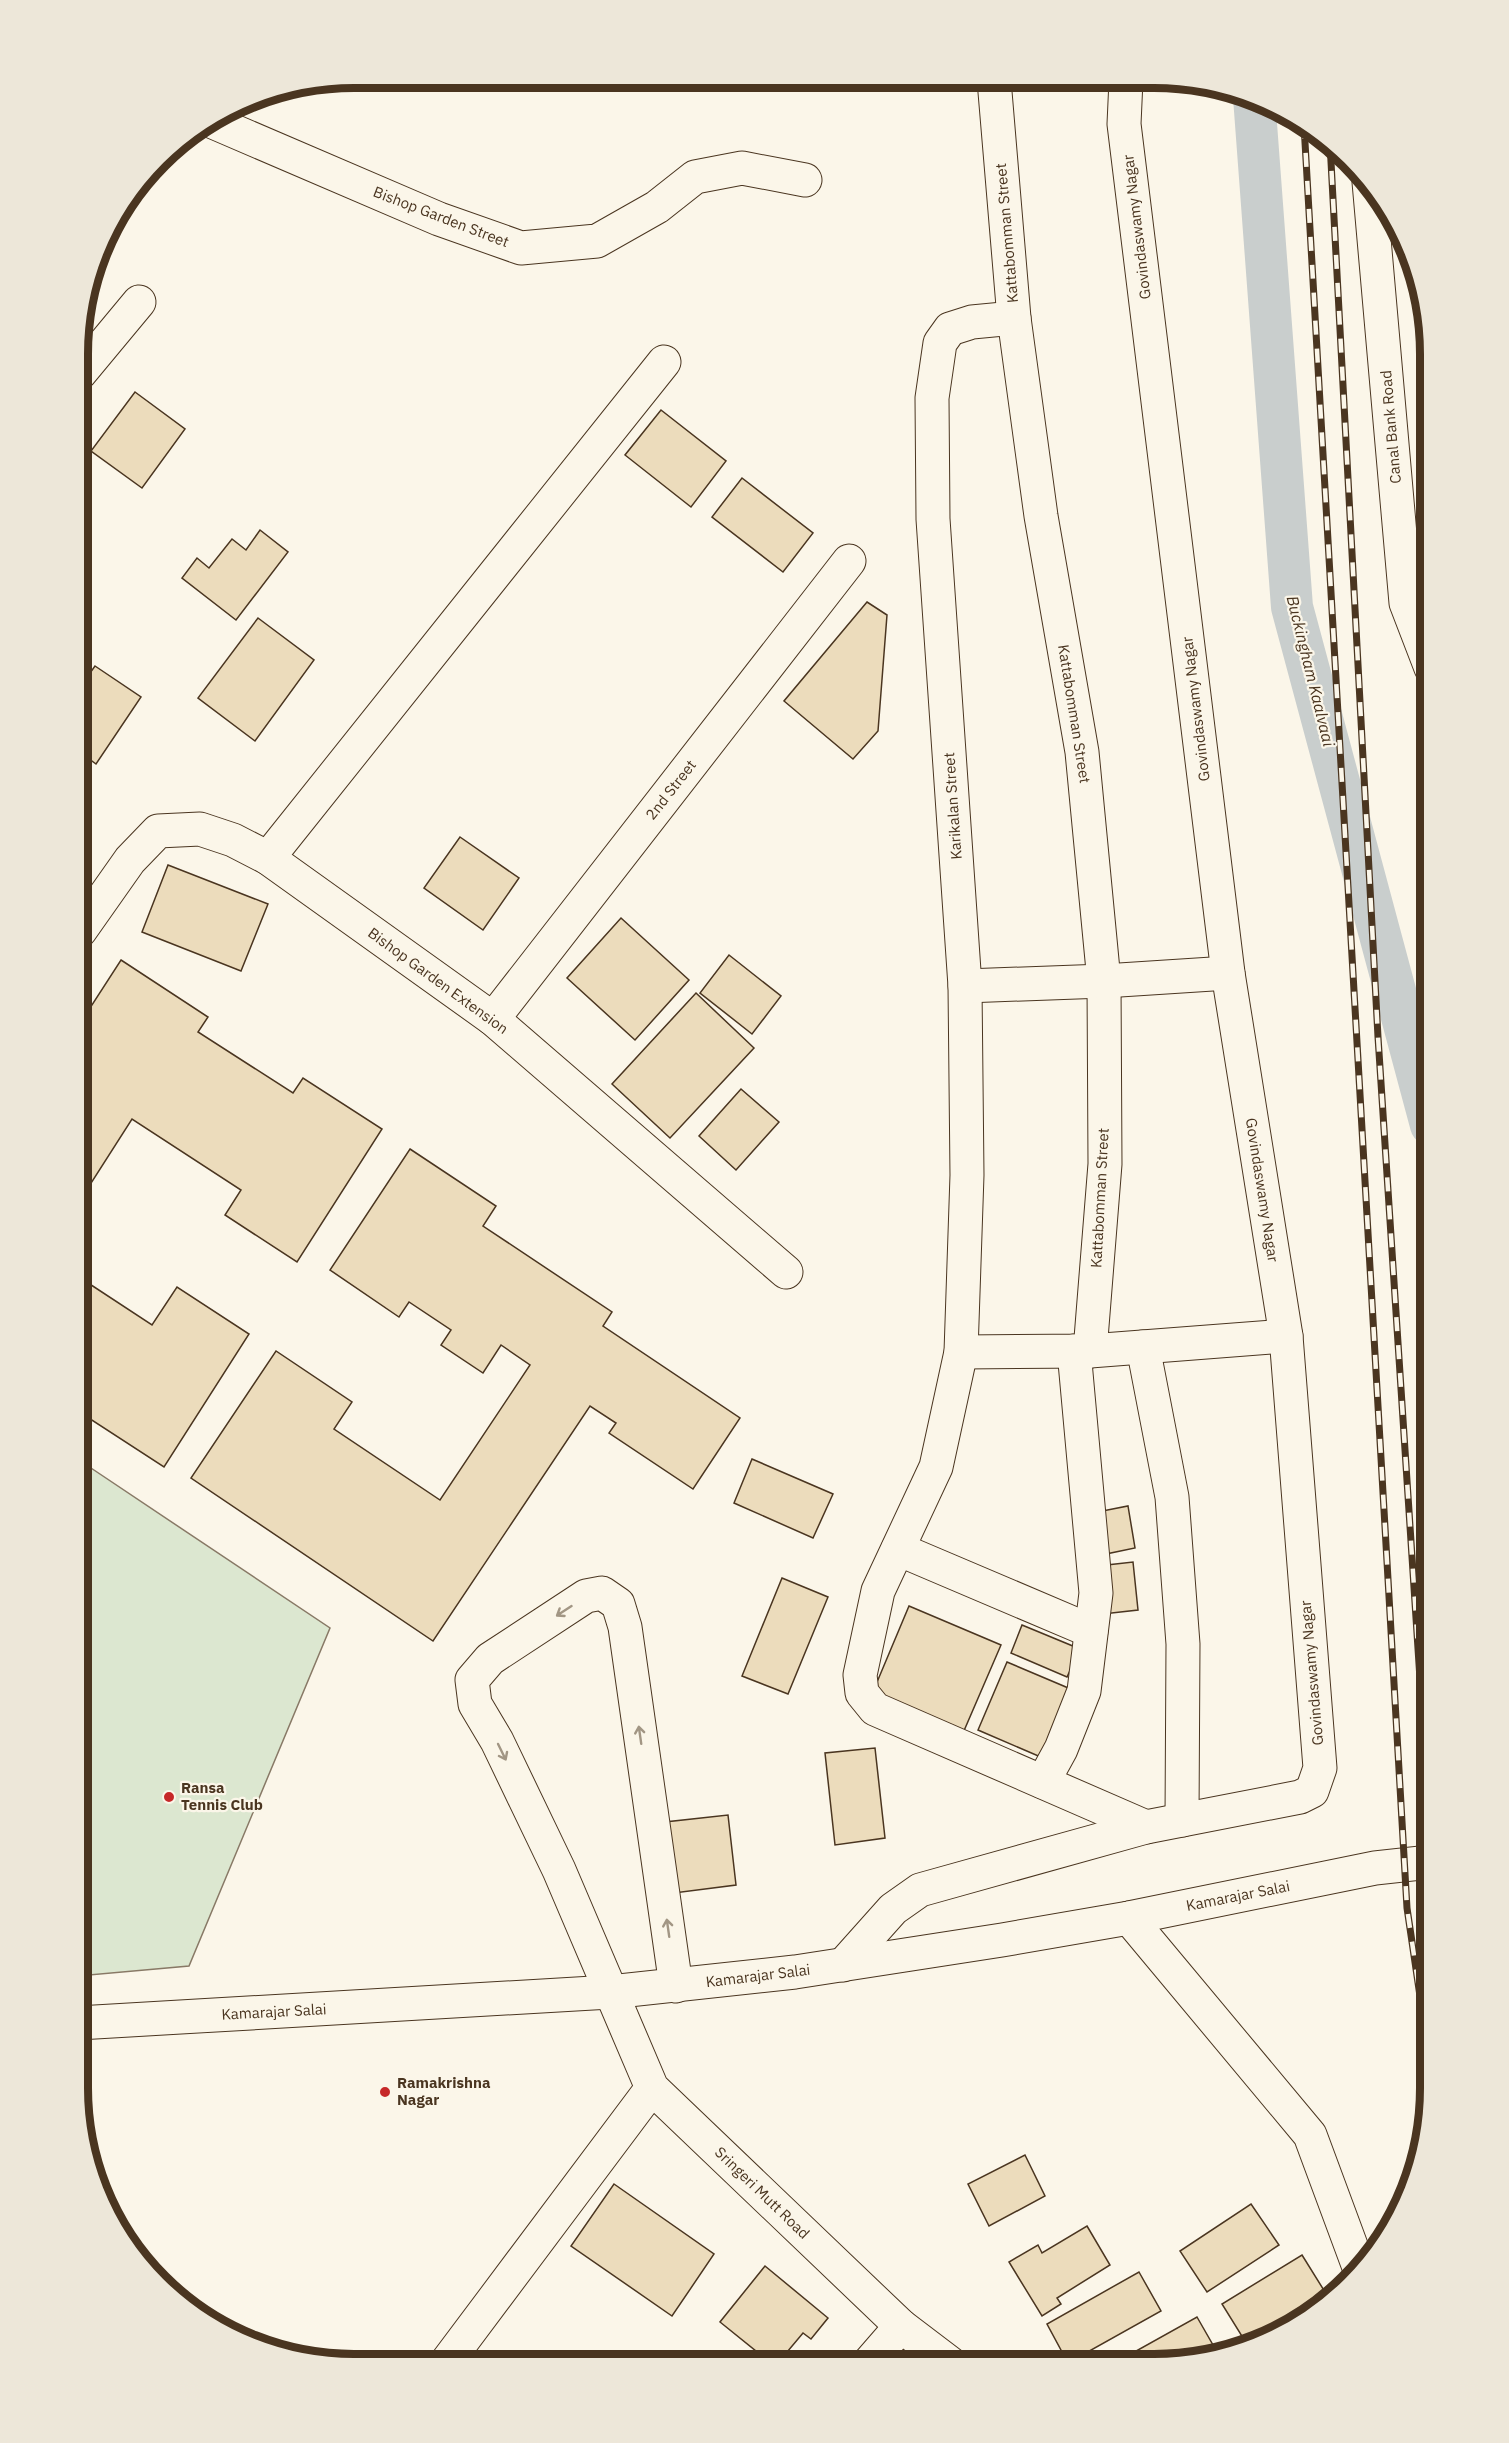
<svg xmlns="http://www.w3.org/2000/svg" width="1509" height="2443" font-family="'IBM Plex Sans',sans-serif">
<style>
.green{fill:#dce7d0;stroke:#887966;stroke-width:1.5}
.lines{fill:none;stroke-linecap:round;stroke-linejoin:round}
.canal{stroke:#c9cecd;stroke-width:42}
.building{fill:#ecdcbc;stroke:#4a3520;stroke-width:1.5}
.minor-casing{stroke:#4a3520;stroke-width:35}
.minor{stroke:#fbf6e9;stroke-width:33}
.rail-casing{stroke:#4a3520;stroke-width:7}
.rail{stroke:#fbf6e9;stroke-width:4.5;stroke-dasharray:14;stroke-linecap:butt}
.oneway{stroke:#a29684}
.poi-dot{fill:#c62828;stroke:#fbf6e9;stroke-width:2}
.labels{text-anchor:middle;stroke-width:4.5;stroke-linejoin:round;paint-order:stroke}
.street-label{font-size:15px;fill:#4a3520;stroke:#fbf6e9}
.poi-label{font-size:15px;font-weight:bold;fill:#4a3520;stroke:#fbf6e9;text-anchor:start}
.water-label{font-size:16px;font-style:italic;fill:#4a3520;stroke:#fbf6e9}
.rim{fill:none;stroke:#4a3520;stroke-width:8}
</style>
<rect width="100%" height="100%" fill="#fbf6e9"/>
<!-- green -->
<polygon class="green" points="79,1460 330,1628 189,1966 78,1976"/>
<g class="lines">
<!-- canal -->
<polyline class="canal" points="1254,97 1292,607 1431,1125"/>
</g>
<!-- building -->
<g class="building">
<polygon points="135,392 185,429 142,488 91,451"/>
<polygon points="661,410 726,461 691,507 625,455"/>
<polygon points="742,478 813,533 783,572 712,517"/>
<polygon points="260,530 288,552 236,620 182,578 197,558 209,568 232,539 246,550"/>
<polygon points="867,602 887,615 878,731 853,759 784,701"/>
<polygon points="258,618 314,660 255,741 198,698"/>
<polygon points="95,666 141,697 96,764 80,752 80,687"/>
<polygon points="460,837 519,878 483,930 424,888"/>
<polygon points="168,865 268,904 241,971 142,932"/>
<polygon points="621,918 689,980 635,1040 567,978"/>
<polygon points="729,955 781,996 752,1034 700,993"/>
<polygon points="121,960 208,1017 198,1032 293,1093 303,1078 382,1129 297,1262 225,1215 241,1190 132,1119 79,1202 79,1025"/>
<polygon points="696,993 754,1048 670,1138 612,1084"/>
<polygon points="741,1089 779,1122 736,1170 699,1136"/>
<polygon points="410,1149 496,1206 483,1226 612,1312 603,1326 740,1418 693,1489 609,1433 616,1423 590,1406 433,1641 191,1478 276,1351 352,1402 334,1429 440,1500 530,1365 501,1345 483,1373 441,1345 451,1330 409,1302 399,1317 330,1270"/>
<polygon points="79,1277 152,1325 177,1287 249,1334 164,1467 84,1415 90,1405 79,1397"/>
<polygon points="752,1459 833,1494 813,1538 734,1503"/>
<polygon points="1128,1506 1135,1548 1101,1555 1092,1513"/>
<polygon points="1133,1562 1138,1610 1103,1614 1098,1566"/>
<polygon points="782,1578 828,1597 788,1694 742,1676"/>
<polygon points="909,1606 1001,1645 963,1733 872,1694"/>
<polygon points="1022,1625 1080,1649 1067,1677 1011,1653"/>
<polygon points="1007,1662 1073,1690 1043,1758 978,1730"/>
<polygon points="875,1748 885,1838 835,1845 825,1753"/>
<polygon points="728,1815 736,1885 674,1893 665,1822"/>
<polygon points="1025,2155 1045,2196 989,2226 968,2184"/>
<polygon points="614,2184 714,2254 672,2316 571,2246"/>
<polygon points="1251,2204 1279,2245 1207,2292 1180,2251"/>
<polygon points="1087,2226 1110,2265 1057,2298 1061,2304 1042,2316 1009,2262 1038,2245 1042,2253"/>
<polygon points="1302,2255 1330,2300 1260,2344 1248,2346 1222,2304"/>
<polygon points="765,2266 828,2318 811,2339 803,2333 777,2364 772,2364 720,2322"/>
<polygon points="1139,2272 1161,2311 1068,2363 1047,2324"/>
<polygon points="1197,2317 1217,2352 1154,2365 1111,2365"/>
</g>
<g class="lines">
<!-- minor casing -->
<g class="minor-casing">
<g id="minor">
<polyline points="994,80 1014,318 1041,516 1082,752 1104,981 1105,1164 1090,1351"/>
<polyline points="213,122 439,219 521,248 597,241 657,207 695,177 742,168 805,180"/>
<polyline points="1369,182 1406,603 1431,668"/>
<polyline points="1014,318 972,322 950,329 940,343 932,398 933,519 965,986 967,1175 961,1352 936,1467 878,1591 860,1675 862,1693 875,1709 1146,1827"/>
<polyline points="80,373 139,302"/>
<polyline points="268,858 664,362"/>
<polyline points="80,931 130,860 158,831 200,829 233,840 268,858 493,1019 786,1272"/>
<polyline points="965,986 1104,981 1228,973"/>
<polyline points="493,1019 849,561"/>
<polyline points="1143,1347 1172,1497 1183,1644 1182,1820"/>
<polyline points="961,1352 1090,1351 1286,1336"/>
<polyline points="898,1549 1091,1631"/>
<polyline points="1043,1782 1061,1749 1084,1691 1096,1593 1074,1351"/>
<polyline points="1129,1918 1310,2135 1360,2270"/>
<polyline points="843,1965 893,1909 920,1890 1146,1827 1300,1797 1312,1791 1320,1768 1286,1336 1228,973 1124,124 1126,80"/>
<polyline points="676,1986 625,1627 618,1604 602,1593 586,1596 490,1659 472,1680 475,1704 497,1741 559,1870 652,2088 901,2326 951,2364"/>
<polyline points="78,2023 610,1992 795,1972 1002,1940 1129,1918 1375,1868 1430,1862"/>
<polyline points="446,2363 652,2088"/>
<polyline points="868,2364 901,2326"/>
</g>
</g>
<!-- minor -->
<use href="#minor" class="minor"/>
<!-- rail casing -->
<g class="rail-casing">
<g id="rail">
<polyline points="1304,125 1407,1908 1430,2064"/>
<polyline points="1330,143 1378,1037 1430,1832"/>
</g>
</g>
<!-- rail -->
<use href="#rail" class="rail"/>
</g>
<!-- one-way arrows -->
<defs><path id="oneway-shaft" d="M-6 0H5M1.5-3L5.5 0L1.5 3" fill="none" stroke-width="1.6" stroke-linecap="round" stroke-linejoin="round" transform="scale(1.5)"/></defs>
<g class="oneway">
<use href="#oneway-shaft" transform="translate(564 1611) rotate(147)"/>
<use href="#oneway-shaft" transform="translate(640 1735) rotate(-98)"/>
<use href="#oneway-shaft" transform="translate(502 1752) rotate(64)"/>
<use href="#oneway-shaft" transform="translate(668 1928) rotate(-98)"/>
</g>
<!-- markers -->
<g class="poi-dot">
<circle cx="169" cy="1797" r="6"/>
<circle cx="385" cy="2092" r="6"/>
</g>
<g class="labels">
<!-- street labels -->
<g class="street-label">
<text transform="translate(441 217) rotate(21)" y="5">Bishop Garden Street</text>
<text transform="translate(1137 227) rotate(-97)" y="5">Govindaswamy Nagar</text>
<text transform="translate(1007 233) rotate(-95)" y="5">Kattabomman Street</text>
<text transform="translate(1391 427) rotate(-95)" y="5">Canal Bank Road</text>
<text transform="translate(1196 709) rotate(-97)" y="5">Govindaswamy Nagar</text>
<text transform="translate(1074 714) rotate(81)" y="5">Kattabomman Street</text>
<text transform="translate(671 790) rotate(-52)" y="5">2nd Street</text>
<text transform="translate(953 806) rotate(-94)" y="5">Karikalan Street</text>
<text transform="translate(438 981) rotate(36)" y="5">Bishop Garden Extension</text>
<text transform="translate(1262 1190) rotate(81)" y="5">Govindaswamy Nagar</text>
<text transform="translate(1100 1198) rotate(-87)" y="5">Kattabomman Street</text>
<text transform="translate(1312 1673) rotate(-95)" y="5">Govindaswamy Nagar</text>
<text transform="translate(1238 1896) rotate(-11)" y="5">Kamarajar Salai</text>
<text transform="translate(758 1976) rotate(-7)" y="5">Kamarajar Salai</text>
<text transform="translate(274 2012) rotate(-3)" y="5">Kamarajar Salai</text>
<text transform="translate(762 2193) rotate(44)" y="5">Sringeri Mutt Road</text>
</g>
<!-- poi labels -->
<g class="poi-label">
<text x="181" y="1793">Ransa<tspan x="181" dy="17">Tennis Club</tspan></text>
<text x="397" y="2088">Ramakrishna<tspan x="397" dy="17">Nagar</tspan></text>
</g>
<!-- water labels -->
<g class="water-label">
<text transform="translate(1311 671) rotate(76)" y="6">Buckingham Kaalvaai</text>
</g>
</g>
<!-- crop -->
<path d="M0 0H1509V2443H0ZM354 88H1154A266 266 0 0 1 1420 354V2088A266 266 0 0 1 1154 2354H354A266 266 0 0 1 88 2088V354A266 266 0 0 1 354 88Z" fill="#ede7d9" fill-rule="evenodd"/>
<path class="rim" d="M354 88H1154A266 266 0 0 1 1420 354V2088A266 266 0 0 1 1154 2354H354A266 266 0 0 1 88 2088V354A266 266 0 0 1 354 88Z"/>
</svg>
